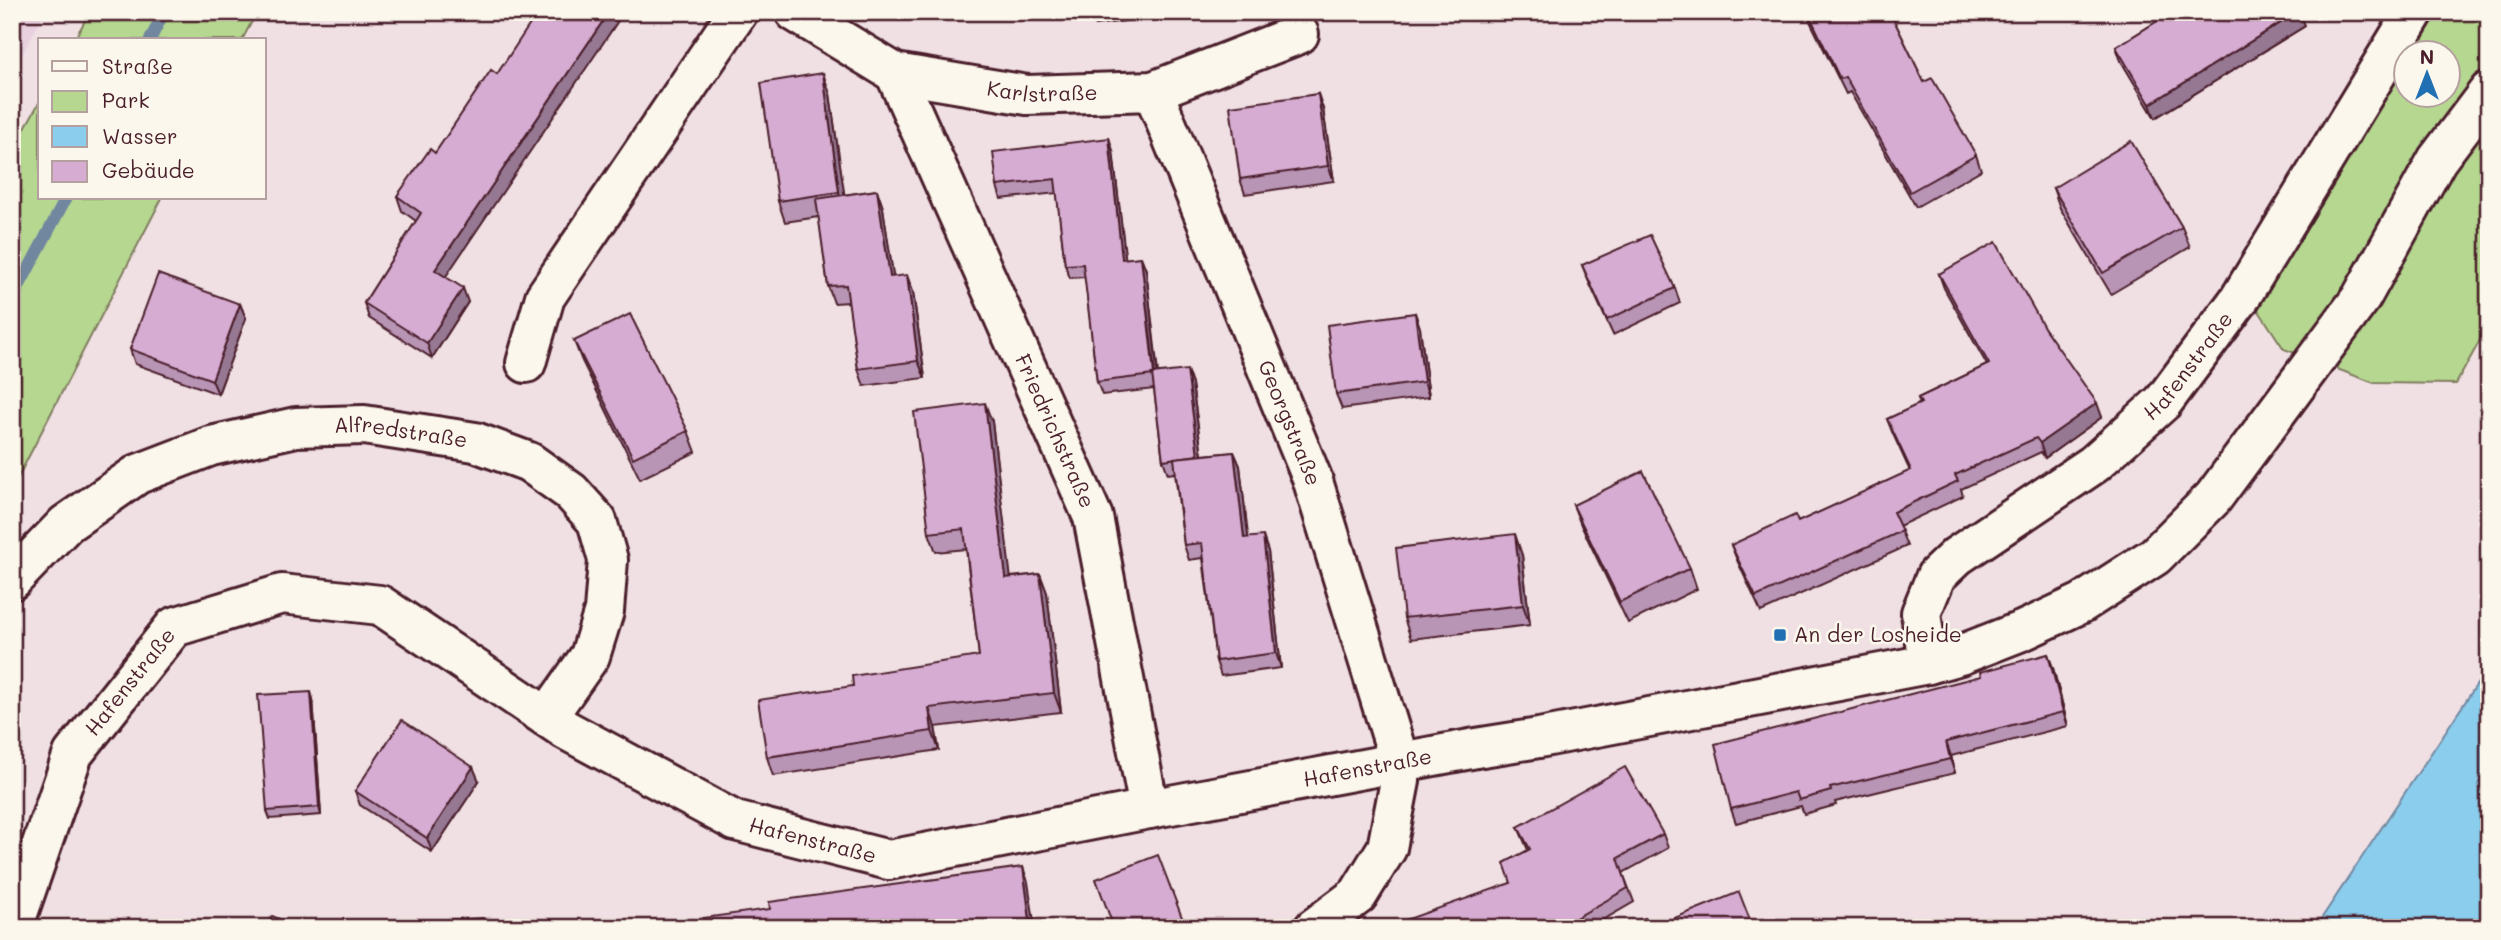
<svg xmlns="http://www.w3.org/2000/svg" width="2501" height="940" font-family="Mali,sans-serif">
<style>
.built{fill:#e8d0df}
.green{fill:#b5d790;stroke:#807b5e;stroke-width:2}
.water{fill:#8bcdec;stroke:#71879f;stroke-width:2}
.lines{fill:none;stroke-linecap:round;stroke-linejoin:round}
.stream{stroke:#71879f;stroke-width:12}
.minor-casing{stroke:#4a1f2b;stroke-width:44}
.minor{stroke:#fbf7ec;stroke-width:38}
.wall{fill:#b894b5;stroke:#4a1f2b;stroke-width:2}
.shaded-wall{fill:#967893;stroke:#4a1f2b;stroke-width:2}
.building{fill:#d6acd2;stroke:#4a1f2b;stroke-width:2}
.poi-dot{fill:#1f6fb2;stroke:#fbf7ec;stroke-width:2.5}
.labels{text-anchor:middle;stroke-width:5;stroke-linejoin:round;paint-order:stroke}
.street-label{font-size:21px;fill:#4a1f2b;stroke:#fbf7ec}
.poi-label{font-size:21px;fill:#4a1f2b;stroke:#fbf7ec;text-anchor:start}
</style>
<rect width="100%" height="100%" fill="#f0e0e4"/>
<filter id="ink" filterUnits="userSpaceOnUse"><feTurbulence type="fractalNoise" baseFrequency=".0143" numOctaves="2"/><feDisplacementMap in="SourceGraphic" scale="14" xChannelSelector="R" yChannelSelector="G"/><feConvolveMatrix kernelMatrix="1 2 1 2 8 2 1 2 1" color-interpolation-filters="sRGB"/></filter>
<g filter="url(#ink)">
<!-- built -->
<polygon class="built" points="12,12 45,12 12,73"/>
<!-- green -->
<g class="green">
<polygon points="90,12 257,12 242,40 74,40"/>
<polygon points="2437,12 2489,12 2489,324 2456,384 2374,383 2284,349 2255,305 2315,205 2406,65 2406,94 2448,94 2448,52 2415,52"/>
<polygon points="40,101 40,198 162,198 12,489 12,151"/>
</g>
<!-- water -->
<polygon class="water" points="2489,666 2489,928 2315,928"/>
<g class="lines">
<!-- stream -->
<g class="stream">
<polyline points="150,40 164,12"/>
<polyline points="12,300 66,198"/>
</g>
<!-- minor casing -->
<g class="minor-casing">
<g id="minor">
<path id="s1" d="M795,12L895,73L1027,95L1153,91L1299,34"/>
<path id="s2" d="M895,73L1093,517L1149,809"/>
<path id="s3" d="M1153,91L1312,478L1400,763V781L1387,848L1358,895L1314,928"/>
<polyline points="526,363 545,297 738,12"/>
<path id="s4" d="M12,580L66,524L138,474L211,446L296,427L364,425L475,442L529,462L571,492L597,521L608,560L604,611L590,656L547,717"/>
<path id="s5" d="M1928,664L1921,613L1936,576L1957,556L2094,464L2163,402L2239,300L2414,12"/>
<path id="s6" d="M13,928L73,754L174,627L282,594L380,605L566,730L735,821L889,860L1149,809L1476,748L1539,738L1928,664L1960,655L2024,630L2082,603L2155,556L2213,498L2361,298L2437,160L2489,91"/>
</g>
</g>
<!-- minor -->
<use href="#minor" class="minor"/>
</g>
<!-- wall -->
<g class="wall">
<polygon points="1091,12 1165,12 1166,16 1095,25"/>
<polygon points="1807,12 1890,12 1924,82 1976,155 1981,170 1916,207 1850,92 1846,94 1810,21"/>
<polygon points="2172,12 2300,12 2305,26 2155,118 2121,61 2116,47"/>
<polygon points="830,94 844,195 877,190 883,208 893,277 913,292 925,378 864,386 858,369 849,302 834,303 828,286 819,217 785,222 778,201"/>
<polygon points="1318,94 1323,109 1334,181 1245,194 1240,179"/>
<polygon points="1109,138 1113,151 1125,259 1141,257 1146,270 1158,373 1192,384 1202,455 1234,452 1240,466 1248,538 1268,551 1281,668 1221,676 1216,661 1203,558 1189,560 1184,545 1175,473 1168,474 1163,460 1154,389 1102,395 1097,382 1085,277 1070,278 1065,265 1057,193 1001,199 997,186"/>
<polygon points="435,153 446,277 468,302 432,358 369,318 364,303 416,221 402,211 397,196"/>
<polygon points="2053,188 2182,227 2190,247 2111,294 2060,208"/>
<polygon points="1582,265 1675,288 1680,303 1613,335 1588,280"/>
<polygon points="1939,274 2045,329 2102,417 2045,458 2041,452 1961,489 1963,496 1899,526 1907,546 1761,612 1737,560 1731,545 1798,522 1910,471 1893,434 1887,419 1920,404 1918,398 1987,365 1944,288"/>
<polygon points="240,304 246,318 218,394 135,364 130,349"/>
<polygon points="1415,313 1420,328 1429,397 1342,409 1336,394"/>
<polygon points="574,341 688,431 696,452 640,479 582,361"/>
<polygon points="992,422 1010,577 1040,574 1047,593 1061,712 935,727 939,750 773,776 767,757 853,686 979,656 966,549 936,552 929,533"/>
<polygon points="1573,505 1690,568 1697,589 1628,623 1581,525"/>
<polygon points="1522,555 1530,625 1411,639 1404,618"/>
<polygon points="2048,654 2053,668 2068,726 1951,756 1955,773 1835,802 1836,805 1804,814 1801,806 1736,823 1731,809 1981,676"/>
<polygon points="313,699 321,815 270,819 267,811"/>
<polygon points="479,781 432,852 360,805 355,791"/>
<polygon points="1518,827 1663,834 1668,848 1623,873 1634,902 1589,928 1392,928 1511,883 1528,850"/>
</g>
<!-- shaded-wall -->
<g class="shaded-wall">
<polygon points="609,12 624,12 440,285 435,270"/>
<polygon points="2298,12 2300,12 2305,26 2155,118 2150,104"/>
<polygon points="823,73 830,94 847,213 839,192"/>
<polygon points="1318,94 1323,109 1334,181 1328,166"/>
<polygon points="1109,138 1113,151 1127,272 1122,259"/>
<polygon points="877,190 883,208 896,294 890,277"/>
<polygon points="1141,257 1146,270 1159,388 1155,375"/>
<polygon points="907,275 913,292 925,378 918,361"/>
<polygon points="463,288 468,302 432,358 427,343"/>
<polygon points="240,304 246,318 218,394 212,380"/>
<polygon points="1415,313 1420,328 1429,397 1424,382"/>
<polygon points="1187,370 1192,384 1204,470 1198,455"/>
<polygon points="985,403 992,422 1013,596 1006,578"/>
<polygon points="2097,403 2102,417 2045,458 2040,443"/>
<polygon points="1234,452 1240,466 1250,553 1244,538"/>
<polygon points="1515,534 1522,555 1530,625 1523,605"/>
<polygon points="1263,536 1268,551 1281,668 1276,653"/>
<polygon points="1040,574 1047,593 1061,712 1054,693"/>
<polygon points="2048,654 2053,668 2068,726 2063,712"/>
<polygon points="311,692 313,699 321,815 319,807"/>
<polygon points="929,708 935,727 939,750 932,731"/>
<polygon points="1946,742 1951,756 1955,773 1950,759"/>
<polygon points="473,767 479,781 432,852 427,838"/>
<polygon points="1023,867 1028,882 1035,928 1031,928"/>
</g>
<!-- building -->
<g class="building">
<polygon points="538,12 609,12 435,270 463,288 427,343 364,303 421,213 397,196 430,149 435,153 491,70 497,74"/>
<polygon points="1808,12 1890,12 1924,82 1932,78 1976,155 1910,192 1845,77 1840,79"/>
<polygon points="2172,12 2298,12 2150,104 2116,47"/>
<polygon points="823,73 839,192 778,201 761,83"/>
<polygon points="1318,94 1328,166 1240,179 1230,106"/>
<polygon points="1109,138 1122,259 1141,257 1154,374 1152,374 1153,375 1097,382 1083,264 1065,265 1055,179 997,186 993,152"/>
<polygon points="2131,141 2182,227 2103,273 2053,188"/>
<polygon points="877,190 890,277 907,275 918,361 858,369 846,285 828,286 816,199"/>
<polygon points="1650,235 1675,288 1607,320 1582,265"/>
<polygon points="1996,242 2045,329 2097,403 2040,443 2036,438 1955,475 1958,481 1893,512 1902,531 1756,597 1731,545 1795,515 1798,522 1911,470 1887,419 1921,403 1918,398 1989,364 1939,274"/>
<polygon points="158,274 240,304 212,380 130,349"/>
<polygon points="1415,313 1424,382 1336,394 1327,325"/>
<polygon points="630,314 688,431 633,458 574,341"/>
<polygon points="1187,370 1198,455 1163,460 1152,374"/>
<polygon points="985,403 1006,578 1040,574 1054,693 929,708 932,731 767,757 758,700 853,686 852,676 979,656 964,529 929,533 914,412"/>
<polygon points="1234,452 1244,538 1263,536 1276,653 1216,661 1202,543 1184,545 1174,458"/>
<polygon points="1643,471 1690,568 1620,602 1573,505"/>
<polygon points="1515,534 1523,605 1404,618 1396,548"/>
<polygon points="2048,654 2063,712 1946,742 1950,759 1830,788 1831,791 1799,800 1796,792 1731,809 1715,744 1981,676 1980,672"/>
<polygon points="311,692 319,807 267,811 258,695"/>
<polygon points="402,720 473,767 427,838 355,791"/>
<polygon points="1625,767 1663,834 1618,858 1628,888 1558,928 1392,928 1391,925 1511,883 1504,863 1530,849 1518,827"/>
<polygon points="1158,855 1186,928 1114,928 1096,879"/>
<polygon points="1023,867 1031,928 704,928 703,918 770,909 769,902"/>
<polygon points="1739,892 1753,928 1650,928"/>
<polygon points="272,916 301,928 267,928"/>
<polygon points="483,918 483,928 407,928 407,922"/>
<polygon points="1645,918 1648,928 1617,928"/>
<polygon points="634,923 634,928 576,928"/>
</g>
</g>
<!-- markers -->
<rect class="poi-dot" x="1773" y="628" width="14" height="14" rx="3.5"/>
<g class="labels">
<!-- street labels -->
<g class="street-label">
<text dy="7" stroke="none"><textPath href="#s1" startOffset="266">Karlstraße</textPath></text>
<text dy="7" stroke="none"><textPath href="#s5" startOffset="422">Hafenstraße</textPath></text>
<text dy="7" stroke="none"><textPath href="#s3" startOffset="359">Georgstraße</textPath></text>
<text dy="7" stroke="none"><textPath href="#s2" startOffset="392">Friedrichstraße</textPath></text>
<text dy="7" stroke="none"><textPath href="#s4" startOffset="436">Alfredstraße</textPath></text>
<text dy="7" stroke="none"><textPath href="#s6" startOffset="276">Hafenstraße</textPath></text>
<text dy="7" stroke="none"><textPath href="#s6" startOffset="1620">Hafenstraße</textPath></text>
<text dy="7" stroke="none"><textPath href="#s6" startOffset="1054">Hafenstraße</textPath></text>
</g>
<!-- poi labels -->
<g class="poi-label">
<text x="1794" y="642">An der Losheide</text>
</g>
</g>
<!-- margin -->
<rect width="2501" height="940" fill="none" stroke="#fbf7ec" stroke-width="42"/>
<rect x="21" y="21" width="2459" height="898" fill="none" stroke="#4a1f2b" stroke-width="2.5" filter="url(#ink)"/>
<!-- legend -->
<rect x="38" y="38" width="228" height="161" fill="#fbf7ec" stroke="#b4a19f" stroke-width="2"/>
<rect x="52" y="61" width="35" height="10" fill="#fbf7ec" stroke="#b4a19f" stroke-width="2"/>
<text x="102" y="74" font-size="21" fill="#4a1f2b">Straße</text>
<rect x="52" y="91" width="35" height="21" fill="#b5d790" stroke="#b4a19f" stroke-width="2"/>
<text x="102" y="108" font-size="21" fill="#4a1f2b">Park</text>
<rect x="52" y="126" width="35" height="21" fill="#8bcdec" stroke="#b4a19f" stroke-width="2"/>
<text x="102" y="144" font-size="21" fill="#4a1f2b">Wasser</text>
<rect x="52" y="161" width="35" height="21" fill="#d6acd2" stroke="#b4a19f" stroke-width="2"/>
<text x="102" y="178" font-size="21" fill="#4a1f2b">Gebäude</text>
<!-- north arrow -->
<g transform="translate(2427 74)"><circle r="33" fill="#fbf7ec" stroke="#b4a19f" stroke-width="2"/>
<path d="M0-5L12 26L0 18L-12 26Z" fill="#1f6fb2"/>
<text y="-10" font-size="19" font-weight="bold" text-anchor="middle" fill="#4a1f2b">N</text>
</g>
</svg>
